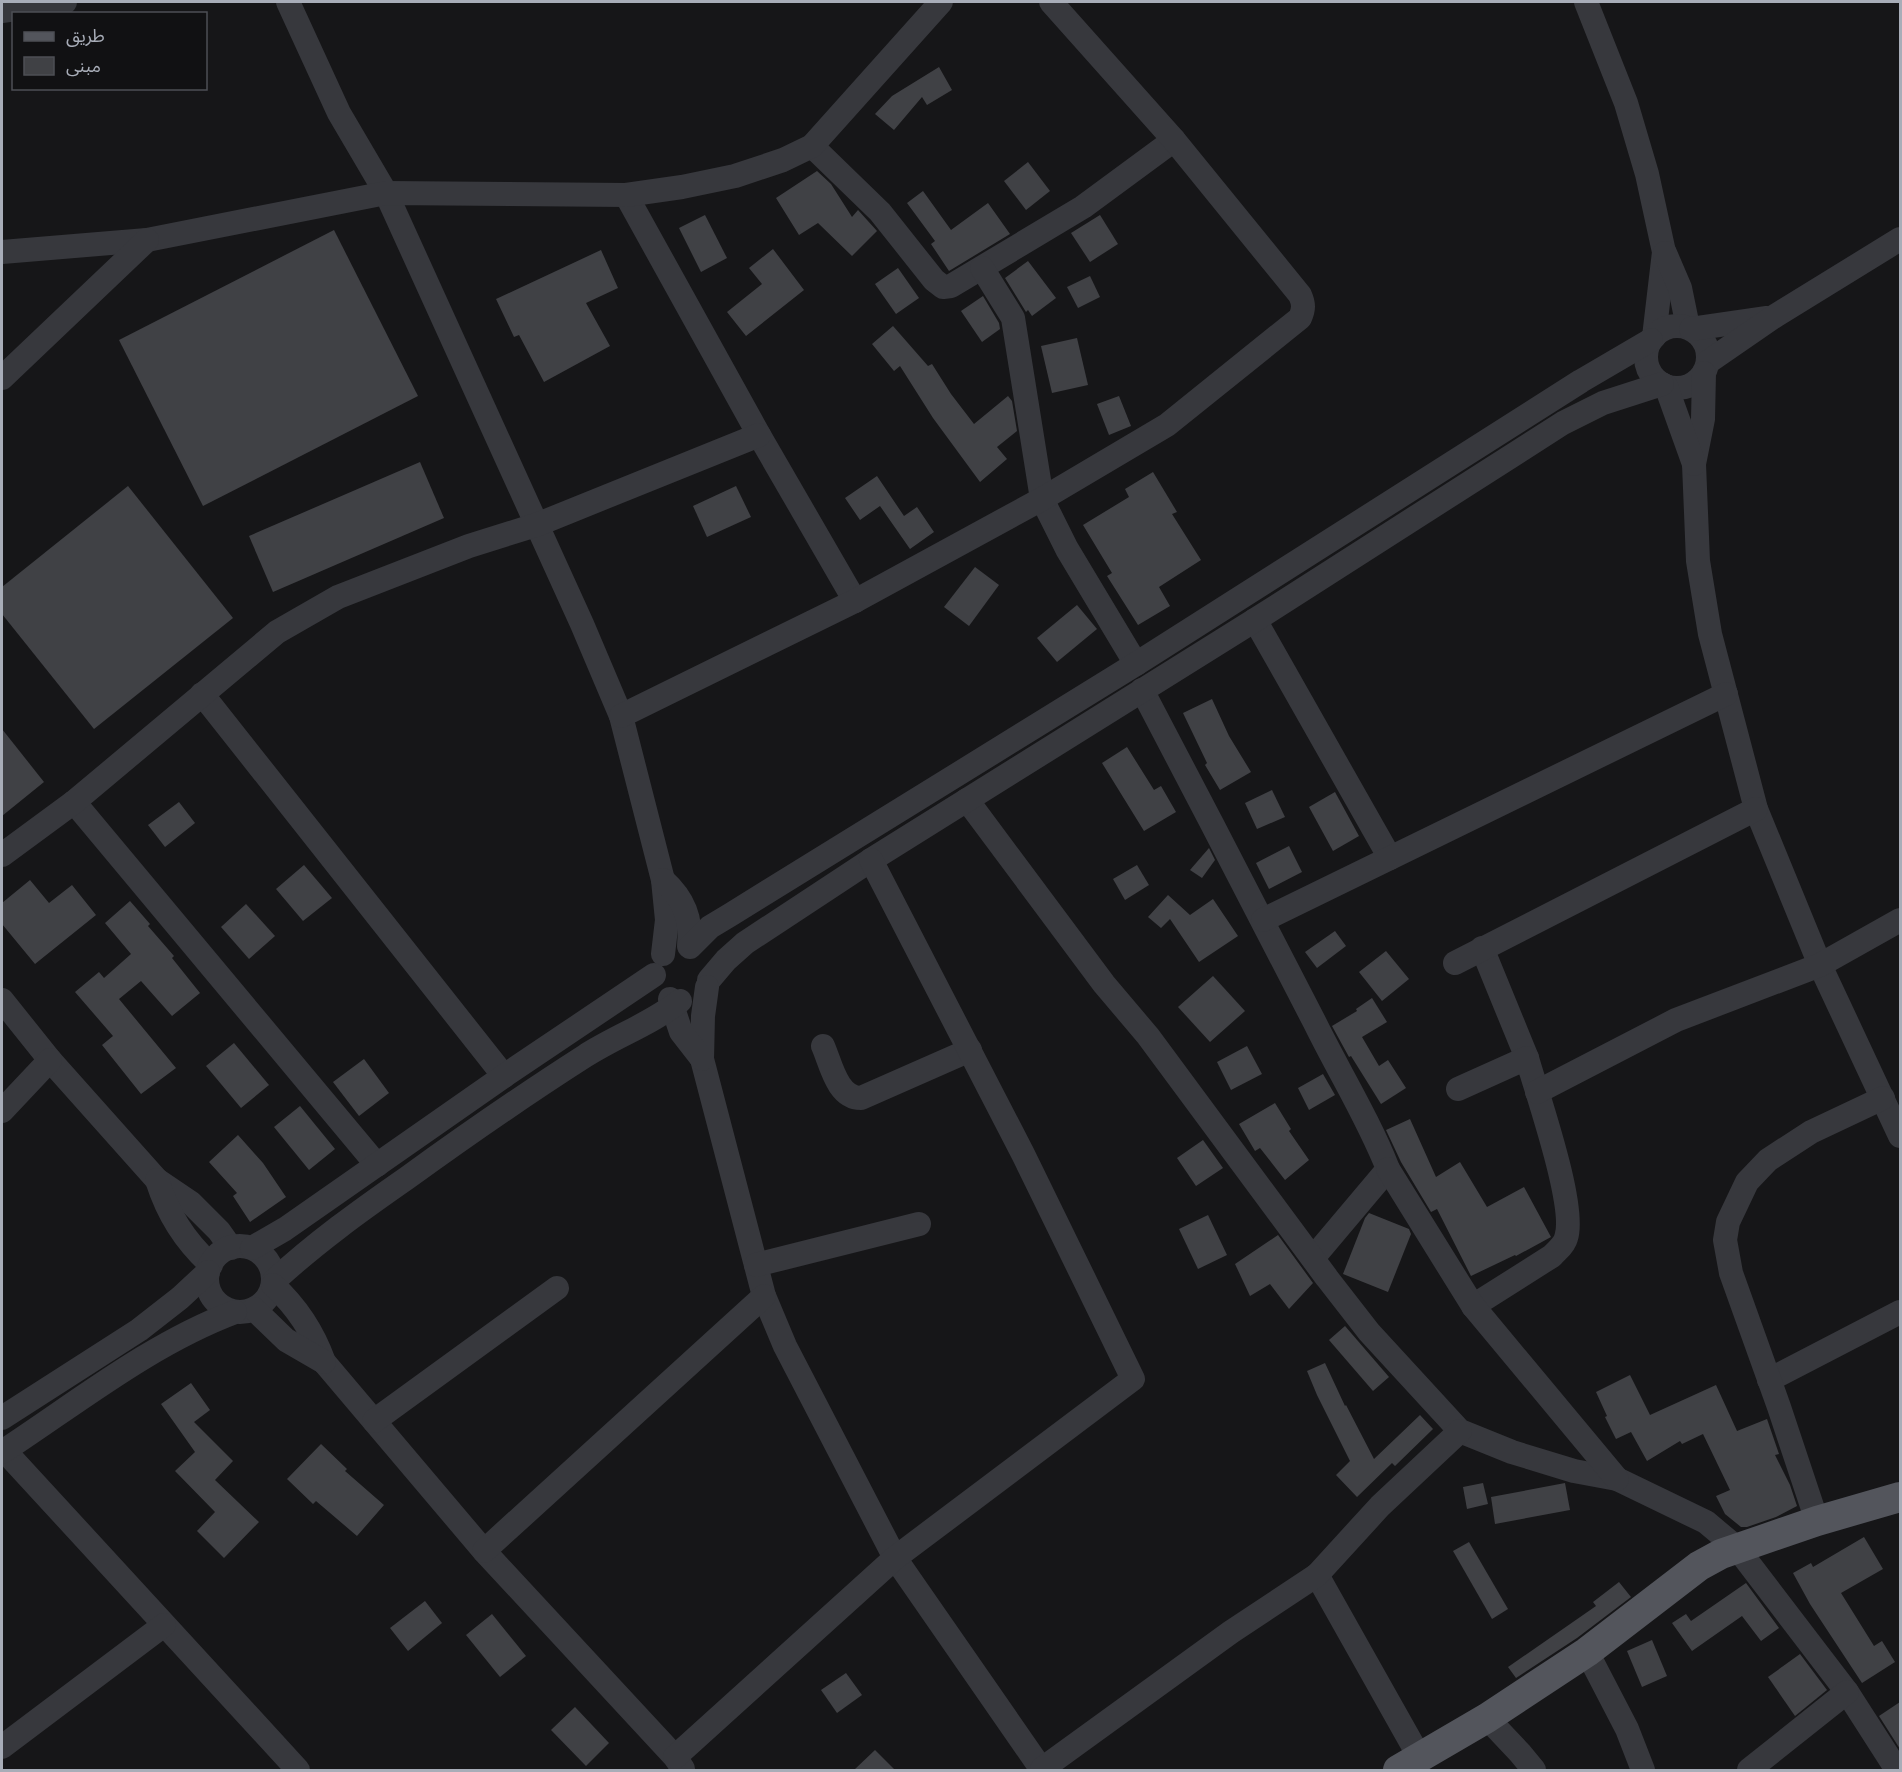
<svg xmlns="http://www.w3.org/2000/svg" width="1902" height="1772" font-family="Manrope,'Noto Sans Arabic',sans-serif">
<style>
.building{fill:#404145}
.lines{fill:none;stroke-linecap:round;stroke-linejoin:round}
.minor{stroke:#37383d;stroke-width:24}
.major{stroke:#53555c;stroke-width:30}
</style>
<rect width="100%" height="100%" fill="#161618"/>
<!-- building -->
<g class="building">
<polygon points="939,67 952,90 927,105 922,97 894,130 875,114 892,96"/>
<polygon points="1028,162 1050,191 1026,210 1004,181"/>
<polygon points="817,171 831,184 852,217 858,210 877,231 852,256 818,223 799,235 776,198"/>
<polygon points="923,191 951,230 988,203 1010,234 949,271 931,244 935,241 907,203"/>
<polygon points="705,215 727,258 701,272 679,228"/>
<polygon points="1100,215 1118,244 1090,262 1071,233"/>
<polygon points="334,230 418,396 203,506 119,340"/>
<polygon points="773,249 804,290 746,336 727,312 762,284 749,268"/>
<polygon points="601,250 618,288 586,303 610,346 544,382 519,335 514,337 496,299"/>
<polygon points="1028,261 1056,298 1032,316 1028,310 1026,312 1005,278"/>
<polygon points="898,268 919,298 896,314 875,284"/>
<polygon points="1090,276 1100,297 1078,308 1067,287"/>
<polygon points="983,296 999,323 1000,329 982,342 961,311"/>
<polygon points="893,326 928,366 932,364 951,394 974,424 1008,396 1012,401 1017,431 997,447 1007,459 980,482 933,418 900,366 894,371 872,344"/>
<polygon points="1077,338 1088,385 1052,393 1041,346"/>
<polygon points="1119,396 1131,426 1109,435 1097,404"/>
<polygon points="420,462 444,518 273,592 249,536"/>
<polygon points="1153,472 1177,512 1172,514 1201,560 1159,587 1170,606 1138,625 1107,576 1112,573 1083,525 1129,497 1125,489"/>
<polygon points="877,476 904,516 917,507 934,532 910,549 880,506 860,520 845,498"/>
<polygon points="128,486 233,618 94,729 2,614 2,587"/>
<polygon points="736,486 751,517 707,537 693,506"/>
<polygon points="975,567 999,585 969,626 944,607"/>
<polygon points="1077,605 1097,629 1057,662 1037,638"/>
<polygon points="1212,699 1229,736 1251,772 1220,790 1205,765 1207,763 1183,713"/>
<polygon points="2,729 44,782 2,816"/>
<polygon points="1127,747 1154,790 1161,786 1176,812 1144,831 1102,763"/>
<polygon points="1272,790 1285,817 1257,829 1245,803"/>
<polygon points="1335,792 1359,836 1333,851 1309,807"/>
<polygon points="179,802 195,823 165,847 148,825"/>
<polygon points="1289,846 1302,872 1269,889 1256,863"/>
<polygon points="1209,848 1215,860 1202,878 1190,870"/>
<polygon points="304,865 332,898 303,921 276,889"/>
<polygon points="1137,865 1149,885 1125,900 1113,879"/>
<polygon points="30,880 49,903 72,885 96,915 35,964 2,924 2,903"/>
<polygon points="1168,895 1190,915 1213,899 1238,936 1199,962 1170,919 1161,928 1148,917"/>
<polygon points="130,901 150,924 148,926 174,956 172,958 200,993 172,1016 141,981 119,999 176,1068 141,1094 102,1045 113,1036 75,992 99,972 104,978 131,954 105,923"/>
<polygon points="246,904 275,936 249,959 221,927"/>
<polygon points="1335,931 1346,946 1317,968 1305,952"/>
<polygon points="1386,951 1409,979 1382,1001 1359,972"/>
<polygon points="1213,976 1245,1011 1210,1042 1178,1007"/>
<polygon points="1372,998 1387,1022 1362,1037 1379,1066 1388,1060 1406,1088 1381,1104 1351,1056 1349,1057 1332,1026 1357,1011 1356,1009"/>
<polygon points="234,1043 269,1085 241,1108 206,1066"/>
<polygon points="1247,1046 1262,1074 1231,1090 1217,1062"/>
<polygon points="364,1059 389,1093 359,1116 333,1082"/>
<polygon points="1323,1074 1335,1095 1309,1110 1298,1088"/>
<polygon points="1275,1103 1291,1129 1289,1131 1309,1160 1285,1180 1260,1148 1255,1151 1239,1124"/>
<polygon points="300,1106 335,1149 309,1170 274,1127"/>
<polygon points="1410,1119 1436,1177 1460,1162 1487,1207 1524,1187 1551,1237 1516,1256 1515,1255 1471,1276 1437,1209 1431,1212 1401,1162 1386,1130"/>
<polygon points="238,1135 263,1163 286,1197 250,1222 233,1196 237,1193 209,1162"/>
<polygon points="1203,1140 1223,1168 1196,1186 1177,1158"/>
<polygon points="1369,1213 1409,1229 1411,1234 1388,1292 1343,1274 1365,1218"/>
<polygon points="1208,1215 1227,1255 1198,1269 1179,1229"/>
<polygon points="1278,1235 1313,1283 1289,1309 1270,1284 1250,1296 1235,1264"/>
<polygon points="1345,1326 1389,1377 1373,1391 1329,1340"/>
<polygon points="1325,1363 1345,1406 1346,1405 1374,1459 1420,1415 1433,1429 1395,1466 1392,1463 1357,1497 1336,1475 1350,1461 1317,1395 1307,1371"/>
<polygon points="1630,1375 1650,1415 1716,1385 1737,1431 1767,1419 1779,1454 1775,1455 1790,1485 1797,1506 1776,1517 1747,1527 1741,1527 1725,1514 1716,1496 1730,1490 1703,1434 1682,1444 1680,1441 1647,1461 1631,1432 1616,1439 1605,1417 1607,1416 1596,1392"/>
<polygon points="191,1383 210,1410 194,1422 233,1461 215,1480 259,1522 224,1558 197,1531 215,1512 175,1471 195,1452 161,1404"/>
<polygon points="321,1444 347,1469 345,1471 384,1505 357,1536 316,1501 313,1504 287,1479"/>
<polygon points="1483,1483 1488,1504 1467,1509 1463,1487"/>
<polygon points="1565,1483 1570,1510 1495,1524 1491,1497"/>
<polygon points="1864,1537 1883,1569 1841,1593 1874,1646 1882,1641 1895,1662 1862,1683 1810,1604 1793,1573 1811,1563 1813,1567"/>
<polygon points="1469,1542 1508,1609 1492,1619 1453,1551"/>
<polygon points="1619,1582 1631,1597 1577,1638 1516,1678 1508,1667 1596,1606 1593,1602"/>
<polygon points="1746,1583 1779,1628 1761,1641 1742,1616 1692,1651 1672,1623 1686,1614 1691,1621"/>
<polygon points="425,1601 442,1623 408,1651 390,1628"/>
<polygon points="492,1614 526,1656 500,1677 466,1635"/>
<polygon points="1652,1640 1667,1676 1642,1687 1627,1651"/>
<polygon points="1800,1654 1827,1690 1795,1716 1768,1677"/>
<polygon points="846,1673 862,1695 837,1713 821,1690"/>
<polygon points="1900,1702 1900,1749 1879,1716"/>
<polygon points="575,1707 609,1743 586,1766 551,1730"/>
<polygon points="875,1750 895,1770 854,1770"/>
</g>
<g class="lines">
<!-- minor -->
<g class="minor">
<polyline points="288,2 339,113 386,193 582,624 621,716 663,880 667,920 663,954"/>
<polyline points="1586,2 1626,103 1647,174 1664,252 1654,337"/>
<polyline points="2,11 65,2"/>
<polyline points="812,146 880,212 934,280 943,287 951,286 1083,207 1174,140"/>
<polyline points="626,195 759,435 855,601"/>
<polyline points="2,252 147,240 386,193 626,195 682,187 735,176 783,160 812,146 941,2"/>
<polyline points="1665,253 1680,288 1688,327"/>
<polyline points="982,268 1013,318 1042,499 1067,549 1136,664"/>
<circle cx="1677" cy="357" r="31"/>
<polyline points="1691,329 1767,318"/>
<polyline points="1708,362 1775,316 1900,239"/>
<polyline points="1704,373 1703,419 1694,464 1698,561 1710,634 1756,809 1820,965 1900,1136"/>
<polyline points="2,378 147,240"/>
<polyline points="1666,386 1694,464"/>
<polyline points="1255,620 1390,858"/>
<path d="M1142,690C1200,801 1258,911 1315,1023C1339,1072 1368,1118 1388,1169L1313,1258"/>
<polyline points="202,694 504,1076"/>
<path d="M621,716L855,601L1042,499L1167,425L1300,318C1304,309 1304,304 1300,295L1174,140L1051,2"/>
<polyline points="967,800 1104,984 1148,1036 1327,1278 1369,1332 1460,1431 1512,1452 1574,1471 1617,1479 1706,1522 1737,1548 1847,1692 1897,1770"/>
<polyline points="74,802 377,1165"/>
<polyline points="2,855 74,802 277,632 338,597 469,546 536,525 759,435"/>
<path d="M663,880C684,899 692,919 689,946"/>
<polyline points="1263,920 1726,694"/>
<polyline points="690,947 710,927 730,915 1136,664 1581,381 1651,340"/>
<polyline points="1482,948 1527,1058"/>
<polyline points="1455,963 1756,809"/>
<polyline points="709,980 726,960 745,943 871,860 1255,620 1563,423 1603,403 1662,384"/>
<polyline points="707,987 703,1016 702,1059 764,1296 785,1346 895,1558 1042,1770"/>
<polyline points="670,999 681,1032 702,1059"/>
<polyline points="2,1000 50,1060 157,1180 191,1203 219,1231 231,1248"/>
<path d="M823,1046C831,1064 837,1098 861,1098L970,1050"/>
<path d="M1458,1089L1527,1058C1537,1094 1577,1207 1566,1238C1564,1246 1557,1250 1552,1256L1473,1306"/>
<polyline points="1537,1092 1676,1020 1820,965 1900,920"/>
<polyline points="2,1111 50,1060"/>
<polyline points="1388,1169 1473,1306 1617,1479"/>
<path d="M157,1180C168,1214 184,1240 211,1265"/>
<circle cx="240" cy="1279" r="33"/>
<polyline points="252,1248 285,1229 504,1076 654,975"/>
<polyline points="756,1265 919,1224"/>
<path d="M273,1282C315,1243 361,1210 407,1178C465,1136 524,1095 585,1056C616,1036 651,1024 680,1001"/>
<path d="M273,1285C297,1307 313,1331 324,1362L484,1551L675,1757L683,1769"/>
<polyline points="254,1309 286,1340 324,1362"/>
<polyline points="1769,1380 1900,1312"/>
<polyline points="2,1418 139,1330 180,1298 208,1272"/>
<polyline points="374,1421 557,1288"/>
<polyline points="4,1450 298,1770"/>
<path d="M2,1452C77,1403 150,1344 235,1312"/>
<polyline points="1817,1521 1779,1407 1731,1273 1725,1240 1728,1222 1747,1182 1768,1160 1811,1132 1883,1098"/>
<polyline points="484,1551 764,1296"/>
<polyline points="1317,1575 1420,1758"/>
<polyline points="1587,1652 1627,1729 1643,1770"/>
<polyline points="1487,1718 1520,1753 1534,1770"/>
<polyline points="2,1747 164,1625"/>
<polyline points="675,1757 895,1558 1133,1379 1023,1154 871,860"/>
<polyline points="1042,1769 1231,1632 1317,1575 1380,1506 1460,1431"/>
<polyline points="1749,1770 1847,1692"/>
</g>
<!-- major -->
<polyline class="major" points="1398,1770 1487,1718 1587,1652 1699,1566 1721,1554 1817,1521 1900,1497"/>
</g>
<!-- border -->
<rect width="1902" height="1772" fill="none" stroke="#a8adb8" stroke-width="6"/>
<!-- legend -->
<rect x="12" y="12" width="195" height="78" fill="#111113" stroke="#4d4f55" stroke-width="1.5"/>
<rect x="24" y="32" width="30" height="9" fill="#53555c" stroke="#4d4f55" stroke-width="1.5"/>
<text x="66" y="42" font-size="18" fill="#a8adb8">طريق</text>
<rect x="24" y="57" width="30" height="18" fill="#404145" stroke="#4d4f55" stroke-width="1.5"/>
<text x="66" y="72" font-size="18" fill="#a8adb8">مبنى</text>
</svg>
